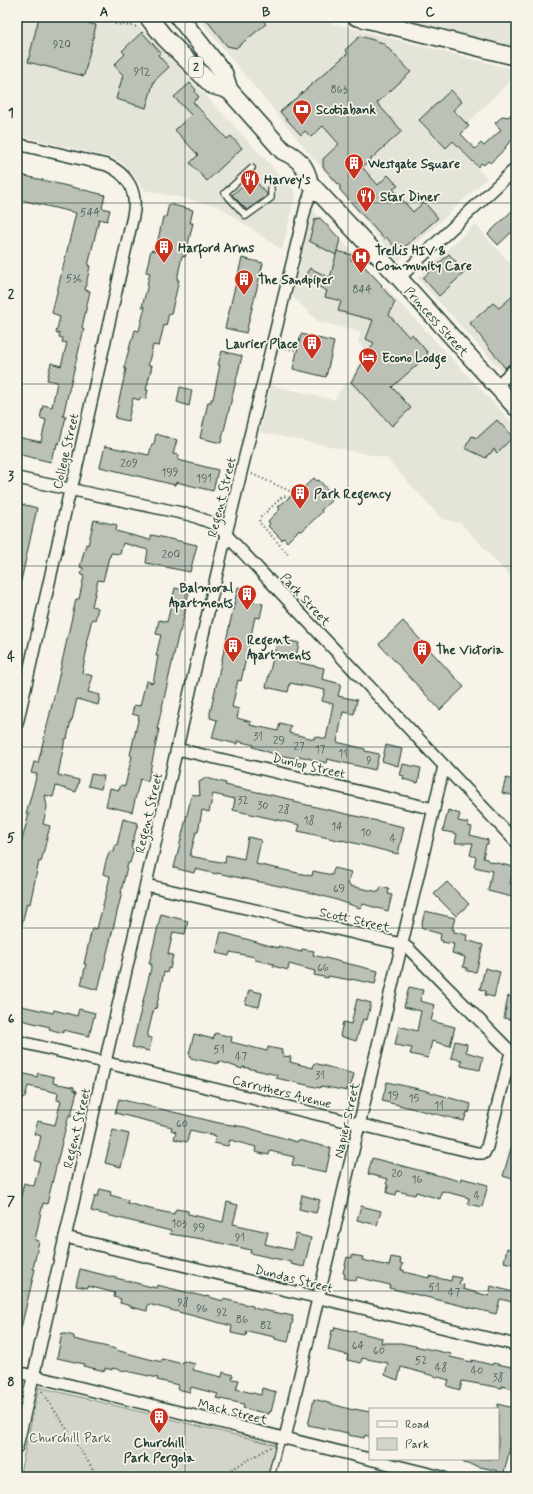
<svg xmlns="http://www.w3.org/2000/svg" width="533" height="1494" font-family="Mynerve,sans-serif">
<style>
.built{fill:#e5e4d9}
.green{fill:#d3d5ca;stroke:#79897f}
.building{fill:#bbc1b6;stroke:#1f3d34}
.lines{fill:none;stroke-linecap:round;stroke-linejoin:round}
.service-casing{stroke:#1f3d34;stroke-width:8}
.minor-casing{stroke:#1f3d34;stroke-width:14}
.secondary-casing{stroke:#1f3d34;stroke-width:19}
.primary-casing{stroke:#1f3d34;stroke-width:20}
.path{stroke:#1f3d34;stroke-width:2;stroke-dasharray:1 3;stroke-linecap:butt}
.service{stroke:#f7f3e8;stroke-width:5.5}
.minor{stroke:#f7f3e8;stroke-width:11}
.secondary{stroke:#f7f3e8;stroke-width:16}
.primary{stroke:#f7f3e8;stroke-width:17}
.grid{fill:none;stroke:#1f3d34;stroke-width:1;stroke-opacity:0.55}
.labels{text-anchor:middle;stroke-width:3.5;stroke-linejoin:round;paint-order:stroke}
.number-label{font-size:11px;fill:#465e54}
.shield{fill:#f7f3e8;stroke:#60746a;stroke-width:1}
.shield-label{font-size:12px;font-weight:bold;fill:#1f3d34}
.poi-label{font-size:13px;font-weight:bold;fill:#1f3d34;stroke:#f7f3e8;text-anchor:start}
.street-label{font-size:13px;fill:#1f3d34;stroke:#f7f3e8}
.park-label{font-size:13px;fill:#435b52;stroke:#f7f3e8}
.neatline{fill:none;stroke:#1f3d34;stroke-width:1.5}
.grid-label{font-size:13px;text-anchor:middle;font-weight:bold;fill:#1f3d34}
</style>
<rect width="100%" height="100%" fill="#f7f3e8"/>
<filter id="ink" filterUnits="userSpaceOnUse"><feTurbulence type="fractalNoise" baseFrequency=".025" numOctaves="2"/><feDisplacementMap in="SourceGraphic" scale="8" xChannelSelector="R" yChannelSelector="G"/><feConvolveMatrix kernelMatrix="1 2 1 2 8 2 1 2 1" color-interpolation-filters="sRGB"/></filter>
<g filter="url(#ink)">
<!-- built -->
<g class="built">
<polygon points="17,17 124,17 146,32 293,189 296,193 282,250 218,206 145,190 124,164 113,158 17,135"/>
<polygon points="197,17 307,17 516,70 516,75 451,140 487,178 398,261"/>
<polygon points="386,17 516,17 516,52"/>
<polygon points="313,210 516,427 516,583 461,523 442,519 386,458 260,432 271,385 334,400 343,386 351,379 367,352 358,342 361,332 319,322 292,296"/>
<polygon points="475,224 516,270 516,386 417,278"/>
</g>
<!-- green -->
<polygon class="green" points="39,1387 276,1445 268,1477 19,1477"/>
<!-- building -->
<g class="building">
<polygon points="39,17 62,17 96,25 84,76 28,62"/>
<polygon points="204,17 260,17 266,24 236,48 227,46"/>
<polygon points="142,32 161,53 158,55 169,67 154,81 146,108 116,99 123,75 114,65 125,54 122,51"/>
<polygon points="360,36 383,43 411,72 377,103 402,131 362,167 378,185 388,175 398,186 393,189 413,212 424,202 438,218 399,252 386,237 384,239 340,190 340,186 323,167 323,159 339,144 323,126 311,137 305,131 301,135 280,112 348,53 345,50"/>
<polygon points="190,83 196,90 195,92 199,97 193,102 227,139 231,136 242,148 207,181 190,163 198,155 175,130 191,115 174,97"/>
<polygon points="451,90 462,102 453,110 469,126 461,134 475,149 481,143 484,146 501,130 495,123 503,116 508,117 516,110 516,136 505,147 506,148 490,163 488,161 484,165 481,163 478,167 453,141 446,148 419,120"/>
<polygon points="17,174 105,195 102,208 110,210 107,221 99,219 88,266 90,266 85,290 90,291 82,328 84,329 69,390 63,416 66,417 59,444 57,443 56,449 54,448 51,462 17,454 17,437 41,442 46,420 40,418 43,405 52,407 57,382 47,380 51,363 61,366 67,343 62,342 63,338 59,337 60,334 56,333 60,317 57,316 57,315 52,313 76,213 17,199"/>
<polygon points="252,177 267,194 267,196 247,210 232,195"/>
<polygon points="169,204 193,210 190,223 193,223 185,257 182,256 177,280 179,280 171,314 169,313 166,326 164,325 159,346 153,345 148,365 152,366 146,390 148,390 146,399 140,398 139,400 133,398 128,421 115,418 126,369 124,368 132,338 133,338 135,330 139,331 145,307 142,307 148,284 147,284 150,273 146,272 151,250 155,251 156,249 163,217 166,217"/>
<polygon points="516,207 516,228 498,245 488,234"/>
<polygon points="320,218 340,239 336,255 309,241 315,219"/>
<polygon points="337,251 352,255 351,260 361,263 382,285 381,286 395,302 389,315 409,337 412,334 428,353 426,355 427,356 392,387 411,408 392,426 351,382 374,343 366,339 373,320 338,311 341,301 325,297 327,291 306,280 307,279 304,277 310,268 330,278"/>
<polygon points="449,254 465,272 439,296 423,278"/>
<polygon points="242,258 263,263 246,333 225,328"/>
<polygon points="516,293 516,358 505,368 470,323 493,303 499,308"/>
<polygon points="301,334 334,342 326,377 293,369"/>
<polygon points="222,351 242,356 221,443 200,438 208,402 211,402 211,399 213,399 220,365 218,365"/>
<polygon points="180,387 192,390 189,406 177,402"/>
<polygon points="497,420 513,437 497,453 494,449 490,454 488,454 486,458 465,448 472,436 477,438"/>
<polygon points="156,434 177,440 173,454 179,455 178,460 218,470 213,491 176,482 175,485 100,467 105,446 149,455 152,444 154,444"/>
<polygon points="314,478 317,481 319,480 327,489 332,494 330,496 333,499 321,510 322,512 301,532 299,530 287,542 284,538 282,540 268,526 270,524 268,521 280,509 278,507 300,488 302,489"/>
<polygon points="17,503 37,508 21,581 17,581"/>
<polygon points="94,520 117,525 116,531 150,540 152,535 197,545 190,572 146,563 148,550 123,543 120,554 111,553 110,557 109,557 103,581 98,580 92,606 98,608 95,620 92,619 86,644 88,644 82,673 93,676 88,692 100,695 98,705 77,699 72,720 71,720 67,739 65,739 58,775 79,780 76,792 56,786 53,797 45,795 47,807 43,824 50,826 41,862 39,861 30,904 27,903 21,928 17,928 17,858 29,814 26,814 37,774 31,773 34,762 38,763 58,680 76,599 79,599 84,576 81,575 83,568 80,567 86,544 88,545"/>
<polygon points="238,587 250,590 248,601 263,604 260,618 255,617 241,681 238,680 232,707 239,709 237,718 251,722 250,725 274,730 278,731 280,723 291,726 289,733 314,739 315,736 326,739 333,704 322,701 325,690 290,683 288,692 266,687 278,638 299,643 295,662 324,668 322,679 341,684 338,696 357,700 354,714 343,712 337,742 365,749 365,751 379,754 375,770 327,759 326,763 299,756 299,759 274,754 253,747 254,745 237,741 237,744 212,738 217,720 210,718 210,713"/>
<polygon points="175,588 189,591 185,612 180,632 179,632 158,725 157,729 159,729 148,781 140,779 132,812 106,806 110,788 119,790 121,785 125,786 132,756 130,755 139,716 132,714 134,705 140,706 146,681 153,683 158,656 156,656 161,635 156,634 159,620 167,622"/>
<polygon points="403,621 464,687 440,710 379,644"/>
<polygon points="386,745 402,749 398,766 382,761"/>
<polygon points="403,764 421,768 418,783 403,779 404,776 400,775"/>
<polygon points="91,774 104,776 101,789 88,786"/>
<polygon points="206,778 226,783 225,785 294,800 294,802 404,827 398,854 342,840 342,841 298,831 300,825 233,810 235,799 213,794 209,812 202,810 198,832 196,832 190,856 225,863 226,855 244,859 248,837 261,840 256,864 312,876 313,871 332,875 334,868 351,872 348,884 350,885 350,886 379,892 381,887 389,889 388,894 392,895 388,911 363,904 360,908 337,900 308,892 217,873 217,874 195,869 194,873 174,868 192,794 200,796 199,782"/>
<polygon points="506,778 516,781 516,796 502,793"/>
<polygon points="448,810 460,814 458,821 468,823 468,826 472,827 470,835 488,840 488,844 486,844 483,858 487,859 488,861 514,867 510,884 516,885 516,898 488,891 492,871 474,867 476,857 470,855 473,843 455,843 457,834 443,831"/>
<polygon points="123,819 138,823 131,848 134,849 130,863 128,863 121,892 122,892 98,990 81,985 86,964 84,964 92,928 97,929 109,881 110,876 103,874 106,861 110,851 114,852 115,845 117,845"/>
<polygon points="447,882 469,904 456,916 434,894"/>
<polygon points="425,911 455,918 452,929 454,929 454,932 467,935 466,940 483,945 476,972 467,971 467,968 463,967 465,957 452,953 454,944 442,942 443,941 440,940 441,934 430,931 421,927"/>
<polygon points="161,914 188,921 185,934 173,932 168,954 173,955 170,969 168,968 167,973 164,972 156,1009 154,1008 147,1037 152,1038 149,1051 132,1047 152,964 149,964"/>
<polygon points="221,932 278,948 278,946 301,952 302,949 314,951 313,955 378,971 375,984 351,979 351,980 328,976 328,978 314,975 315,971 289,964 288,970 273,966 274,964 255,960 255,957 230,952 229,956 216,953"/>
<polygon points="485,968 500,972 494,997 485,995 486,991 480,989"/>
<polygon points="409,987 423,990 420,1001 435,1005 431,1021 455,1027 450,1046 432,1041 428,1058 410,1054 412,1048 395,1045 399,1026 417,1031 421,1011 404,1007"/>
<polygon points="249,990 262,993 259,1007 245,1004"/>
<polygon points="508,996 516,998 516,1021 504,1018"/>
<polygon points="357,999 371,1003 367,1020 363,1019 356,1041 340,1036 343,1022 351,1024"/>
<polygon points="17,1005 53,1013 54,1010 77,1016 79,1009 95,1013 89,1036 63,1030 63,1033 49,1029 50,1027 17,1019"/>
<polygon points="215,1033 232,1037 231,1042 267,1051 268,1047 282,1050 281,1053 284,1053 283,1056 291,1057 290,1062 313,1068 314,1063 354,1074 350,1089 347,1088 347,1091 321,1086 320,1088 276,1078 277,1075 243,1067 242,1069 219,1061 218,1064 190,1058 190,1055 189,1054 194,1034 213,1039"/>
<polygon points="455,1041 467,1044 466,1052 483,1057 480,1070 461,1066 462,1060 451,1058"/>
<polygon points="17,1072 37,1077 38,1073 54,1077 53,1083 74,1087 74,1090 77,1091 71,1116 69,1115 64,1134 47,1204 43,1203 35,1240 39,1241 33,1269 35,1269 21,1328 17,1328 17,1205 19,1205 24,1183 34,1186 40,1162 35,1161 41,1136 34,1134 38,1121 55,1125 61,1101 57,1100 58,1093 28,1086 25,1098 17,1096"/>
<polygon points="387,1082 423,1090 471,1104 469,1113 467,1112 464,1121 382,1101"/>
<polygon points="119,1099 219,1123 245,1127 297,1142 298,1140 331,1148 326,1172 292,1165 294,1157 270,1151 269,1155 255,1152 256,1147 230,1140 228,1146 214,1143 216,1136 190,1130 187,1142 174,1139 176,1132 171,1130 172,1127 115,1113"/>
<polygon points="113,1130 129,1134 121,1167 105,1163"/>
<polygon points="513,1141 516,1142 516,1180 503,1176"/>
<polygon points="372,1158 460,1181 461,1178 488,1185 482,1207 468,1204 469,1198 443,1191 441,1192 440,1199 416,1192 415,1195 397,1191 396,1195 387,1193 388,1185 386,1184 388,1179 368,1174"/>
<polygon points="100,1189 111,1192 110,1195 128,1200 127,1203 154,1210 174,1214 176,1209 188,1211 188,1214 223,1222 227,1202 238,1205 233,1224 268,1232 265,1244 292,1250 296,1234 311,1238 304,1267 291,1264 291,1262 250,1253 251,1250 202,1239 170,1234 171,1231 91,1211 95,1196 98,1196"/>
<polygon points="302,1195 320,1200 316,1213 299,1209"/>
<polygon points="361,1206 381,1211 377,1225 357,1220"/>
<polygon points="507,1248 516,1251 516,1265 504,1262"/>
<polygon points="352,1255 363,1257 362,1260 389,1266 391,1257 401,1259 400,1263 403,1264 401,1270 404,1270 404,1272 429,1278 429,1276 451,1281 452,1276 461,1278 459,1284 464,1285 463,1289 489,1296 491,1286 516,1293 516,1303 500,1299 496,1314 389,1288 390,1285 357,1277 356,1281 344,1278 345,1274 343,1273 347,1257 352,1258"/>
<polygon points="80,1269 156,1288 157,1285 206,1297 206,1296 223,1301 223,1299 253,1306 253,1308 293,1316 292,1320 293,1320 288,1342 275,1339 275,1337 247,1331 246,1336 231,1333 232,1326 148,1304 147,1311 131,1307 131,1306 120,1303 121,1299 114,1297 115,1293 88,1286 88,1288 76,1286"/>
<polygon points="335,1327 382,1338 381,1343 401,1343 451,1354 450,1357 472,1362 472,1360 492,1365 493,1363 516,1368 516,1390 502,1386 502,1388 462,1381 460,1390 447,1386 449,1380 401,1367 398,1380 392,1378 385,1375 388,1363 362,1358 361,1363 347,1360 348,1355 328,1350 332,1330 334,1331"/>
<polygon points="62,1333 74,1336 74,1339 116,1349 116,1350 145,1358 162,1362 162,1359 183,1364 183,1361 195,1364 193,1370 222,1377 223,1372 233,1375 232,1379 239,1380 236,1389 261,1395 262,1388 276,1392 271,1412 270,1411 269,1414 243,1408 244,1404 216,1398 218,1394 191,1387 190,1392 177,1389 178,1385 157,1380 158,1378 112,1368 112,1370 105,1368 105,1371 83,1366 84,1364 57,1358"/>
<polygon points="314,1399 353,1410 354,1409 370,1412 370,1437 365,1435 364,1438 348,1435 348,1433 308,1425"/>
<polygon points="498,1404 516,1409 516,1423 503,1477 498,1477 498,1471 463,1463 463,1459 498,1459"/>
</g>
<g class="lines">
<!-- service casing -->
<g class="service-casing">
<g id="service">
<polyline points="252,168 225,193 246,216 271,198 271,188"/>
<polyline points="271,1477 279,1445 285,1438"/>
</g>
</g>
<!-- minor casing -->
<g class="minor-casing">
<g id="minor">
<path d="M17,144L107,165C128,174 138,192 133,216L75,474L68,499L17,724"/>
<polyline points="399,278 516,168"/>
<polyline points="496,386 516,368"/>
<polyline points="17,478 191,515 217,525 516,842"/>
<polyline points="177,749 434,809"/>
<polyline points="146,885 402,944 409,949 516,1057"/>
<polyline points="17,1041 477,1153 484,1153 487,1147 511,1052"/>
<polyline points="65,1237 516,1345"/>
<polyline points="17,1372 442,1477"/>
<polyline points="285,1438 444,766"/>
<polyline points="17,1447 226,534 306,206 313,186"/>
</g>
</g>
<!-- secondary casing -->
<g class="secondary-casing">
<g id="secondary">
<polyline points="356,17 516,57"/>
<polyline points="309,182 399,278 516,408"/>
</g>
</g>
<!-- primary casing -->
<g class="primary-casing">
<g id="primary">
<polyline points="148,17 165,38 212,85 229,90"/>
<path d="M179,17L224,74L229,90L283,151C298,157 306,166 309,182"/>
</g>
</g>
<!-- path -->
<g class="path">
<polyline points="115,24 139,27"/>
<polyline points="282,347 297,351"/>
<polyline points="252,474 292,492"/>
<polyline points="288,554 259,522 260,518 281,498 288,495"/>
<polyline points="42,1391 98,1477"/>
<polyline points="218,1477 271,1447"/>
</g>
<!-- service -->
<use href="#service" class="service"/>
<!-- minor -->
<use href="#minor" class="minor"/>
<!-- secondary -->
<use href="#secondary" class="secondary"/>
<!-- primary -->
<use href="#primary" class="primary"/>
</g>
</g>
<!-- grid -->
<path class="grid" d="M185,17V1477M348,17V1477M17,203H516M17,384H516M17,566H516M17,747H516M17,928H516M17,1110H516M17,1291H516"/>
<!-- icons -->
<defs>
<g id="bank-pin" transform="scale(1)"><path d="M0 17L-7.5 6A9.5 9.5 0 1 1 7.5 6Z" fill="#c8321e" stroke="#f7f3e8"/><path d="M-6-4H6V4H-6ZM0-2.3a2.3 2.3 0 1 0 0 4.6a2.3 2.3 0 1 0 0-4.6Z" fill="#fff"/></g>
<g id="building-pin" transform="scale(1)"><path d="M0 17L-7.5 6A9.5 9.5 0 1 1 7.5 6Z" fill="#c8321e" stroke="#f7f3e8"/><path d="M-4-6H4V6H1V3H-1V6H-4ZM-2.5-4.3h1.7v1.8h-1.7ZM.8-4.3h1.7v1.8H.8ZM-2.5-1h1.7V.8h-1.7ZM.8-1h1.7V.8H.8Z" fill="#fff"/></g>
<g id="restaurant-pin" transform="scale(1)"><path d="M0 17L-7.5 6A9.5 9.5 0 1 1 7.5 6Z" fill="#c8321e" stroke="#f7f3e8"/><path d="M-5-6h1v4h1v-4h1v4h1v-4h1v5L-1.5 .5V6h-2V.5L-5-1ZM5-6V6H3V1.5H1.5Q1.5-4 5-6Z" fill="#fff"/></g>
<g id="hospital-pin" transform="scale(1)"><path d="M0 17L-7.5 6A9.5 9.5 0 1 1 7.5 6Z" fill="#c8321e" stroke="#f7f3e8"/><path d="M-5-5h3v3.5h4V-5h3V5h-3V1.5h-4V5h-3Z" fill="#fff"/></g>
<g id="hotel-pin" transform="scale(1)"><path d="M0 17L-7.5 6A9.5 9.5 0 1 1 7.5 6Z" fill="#c8321e" stroke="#f7f3e8"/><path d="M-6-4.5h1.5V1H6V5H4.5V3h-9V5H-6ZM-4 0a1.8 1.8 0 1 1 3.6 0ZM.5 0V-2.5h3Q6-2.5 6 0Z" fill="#fff"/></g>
</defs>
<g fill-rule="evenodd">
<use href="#bank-pin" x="302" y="109"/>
<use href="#building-pin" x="354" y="163"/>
<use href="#restaurant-pin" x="250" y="179"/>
<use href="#restaurant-pin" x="366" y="196"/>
<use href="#building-pin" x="164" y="247"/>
<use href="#hospital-pin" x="361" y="257"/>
<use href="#building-pin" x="244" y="279"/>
<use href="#building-pin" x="312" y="343"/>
<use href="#hotel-pin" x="368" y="357"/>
<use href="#building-pin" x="300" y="493"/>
<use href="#building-pin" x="247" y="594"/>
<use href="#building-pin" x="233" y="646"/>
<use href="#building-pin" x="422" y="649"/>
<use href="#building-pin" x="159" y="1417"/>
</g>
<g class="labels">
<!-- number labels -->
<g class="number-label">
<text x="62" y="48">920</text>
<text x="142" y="75">912</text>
<text x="339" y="93">863</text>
<text x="90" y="216">544</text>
<text x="74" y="282">536</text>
<text x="362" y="293">844</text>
<text x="129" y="467">209</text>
<text x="170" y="476">199</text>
<text x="204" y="482">191</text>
<text x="171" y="558">200</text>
<text x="258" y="740">31</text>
<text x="279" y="744">29</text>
<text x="299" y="750">27</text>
<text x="320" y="753">17</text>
<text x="343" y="757">11</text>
<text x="369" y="764">9</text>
<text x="243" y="804">32</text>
<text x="263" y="809">30</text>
<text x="284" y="813">28</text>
<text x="309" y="824">18</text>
<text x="337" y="830">14</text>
<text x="366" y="836">10</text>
<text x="393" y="842">4</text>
<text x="339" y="892">69</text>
<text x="323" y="971">66</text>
<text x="219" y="1053">51</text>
<text x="241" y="1060">47</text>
<text x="320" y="1079">31</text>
<text x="393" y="1099">19</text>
<text x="414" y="1102">15</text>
<text x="439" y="1109">11</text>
<text x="182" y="1127">60</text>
<text x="397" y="1177">20</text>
<text x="417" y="1183">16</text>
<text x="477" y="1199">4</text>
<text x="179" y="1227">103</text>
<text x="199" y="1231">99</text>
<text x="240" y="1241">91</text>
<text x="434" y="1291">51</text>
<text x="454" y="1296">47</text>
<text x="183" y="1306">98</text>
<text x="202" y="1312">96</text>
<text x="222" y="1316">92</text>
<text x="242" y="1323">86</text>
<text x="266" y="1329">82</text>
<text x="358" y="1349">64</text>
<text x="379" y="1354">60</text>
<text x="421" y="1364">52</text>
<text x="441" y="1371">48</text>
<text x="477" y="1374">40</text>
<text x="498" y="1381">38</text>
</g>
<!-- shield labels -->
<rect class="shield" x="189" y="57" width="14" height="20" rx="3"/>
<g class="shield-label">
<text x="196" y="71">2</text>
</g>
<!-- poi labels -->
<g class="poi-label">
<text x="316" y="114">Scotiabank</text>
<text x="368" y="168">Westgate Square</text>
<text x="264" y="184">Harvey's</text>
<text x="380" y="201">Star Diner</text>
<text x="178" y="252">Harford Arms</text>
<text x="375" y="255">Trellis HIV &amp;<tspan x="375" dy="15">Community Care</tspan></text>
<text x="258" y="284">The Sandpiper</text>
<text x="298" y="348" text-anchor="end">Laurier Place</text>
<text x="382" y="362">Econo Lodge</text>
<text x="314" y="498">Park Regency</text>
<text x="233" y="592" text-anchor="end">Balmoral<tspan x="233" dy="15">Apartments</tspan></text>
<text x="247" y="644">Regent<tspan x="247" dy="15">Apartments</tspan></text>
<text x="436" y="654">The Victoria</text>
<text x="159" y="1447" text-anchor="middle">Churchill<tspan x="159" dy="15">Park Pergola</tspan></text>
</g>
<!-- street labels -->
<g class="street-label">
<text transform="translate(437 321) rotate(48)" y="5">Princess Street</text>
<text transform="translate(65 451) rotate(-77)" y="5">College Street</text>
<text transform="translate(221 497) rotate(-76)" y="5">Regent Street</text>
<text transform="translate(306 599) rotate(47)" y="5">Park Street</text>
<text transform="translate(309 765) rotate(13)" y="5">Dunlop Street</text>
<text transform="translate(148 813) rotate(-77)" y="5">Regent Street</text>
<text transform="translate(355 919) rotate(13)" y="5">Scott Street</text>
<text transform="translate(282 1091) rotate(14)" y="5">Carruthers Avenue</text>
<text transform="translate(346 1120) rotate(-77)" y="5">Napier Street</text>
<text transform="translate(76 1128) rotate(-77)" y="5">Regent Street</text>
<text transform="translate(294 1278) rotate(14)" y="5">Dundas Street</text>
<text transform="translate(233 1411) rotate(14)" y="5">Mack Street</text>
</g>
<!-- park labels -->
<g class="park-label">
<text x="70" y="1442">Churchill Park</text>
</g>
</g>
<!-- margin -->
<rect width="533" height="1494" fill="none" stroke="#f7f3e8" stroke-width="44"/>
<!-- legend -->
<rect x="369" y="1408" width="130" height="52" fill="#f7f3e8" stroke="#a1aaa0"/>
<rect x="377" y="1421" width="20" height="6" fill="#f7f3e8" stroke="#a1aaa0"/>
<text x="405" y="1428" font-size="12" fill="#1f3d34">Road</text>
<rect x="377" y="1438" width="20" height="12" fill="#d3d5ca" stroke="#a1aaa0"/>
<text x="405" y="1448" font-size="12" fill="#1f3d34">Park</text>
<rect x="22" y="22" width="489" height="1450" class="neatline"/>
<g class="grid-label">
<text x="104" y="16">A</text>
<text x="266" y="16">B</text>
<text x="430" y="16">C</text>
<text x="11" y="117">1</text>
<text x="11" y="298">2</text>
<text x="11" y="480">3</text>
<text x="11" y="661">4</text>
<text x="11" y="842">5</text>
<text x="11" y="1023">6</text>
<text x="11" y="1205">7</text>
<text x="11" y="1386">8</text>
</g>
</svg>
